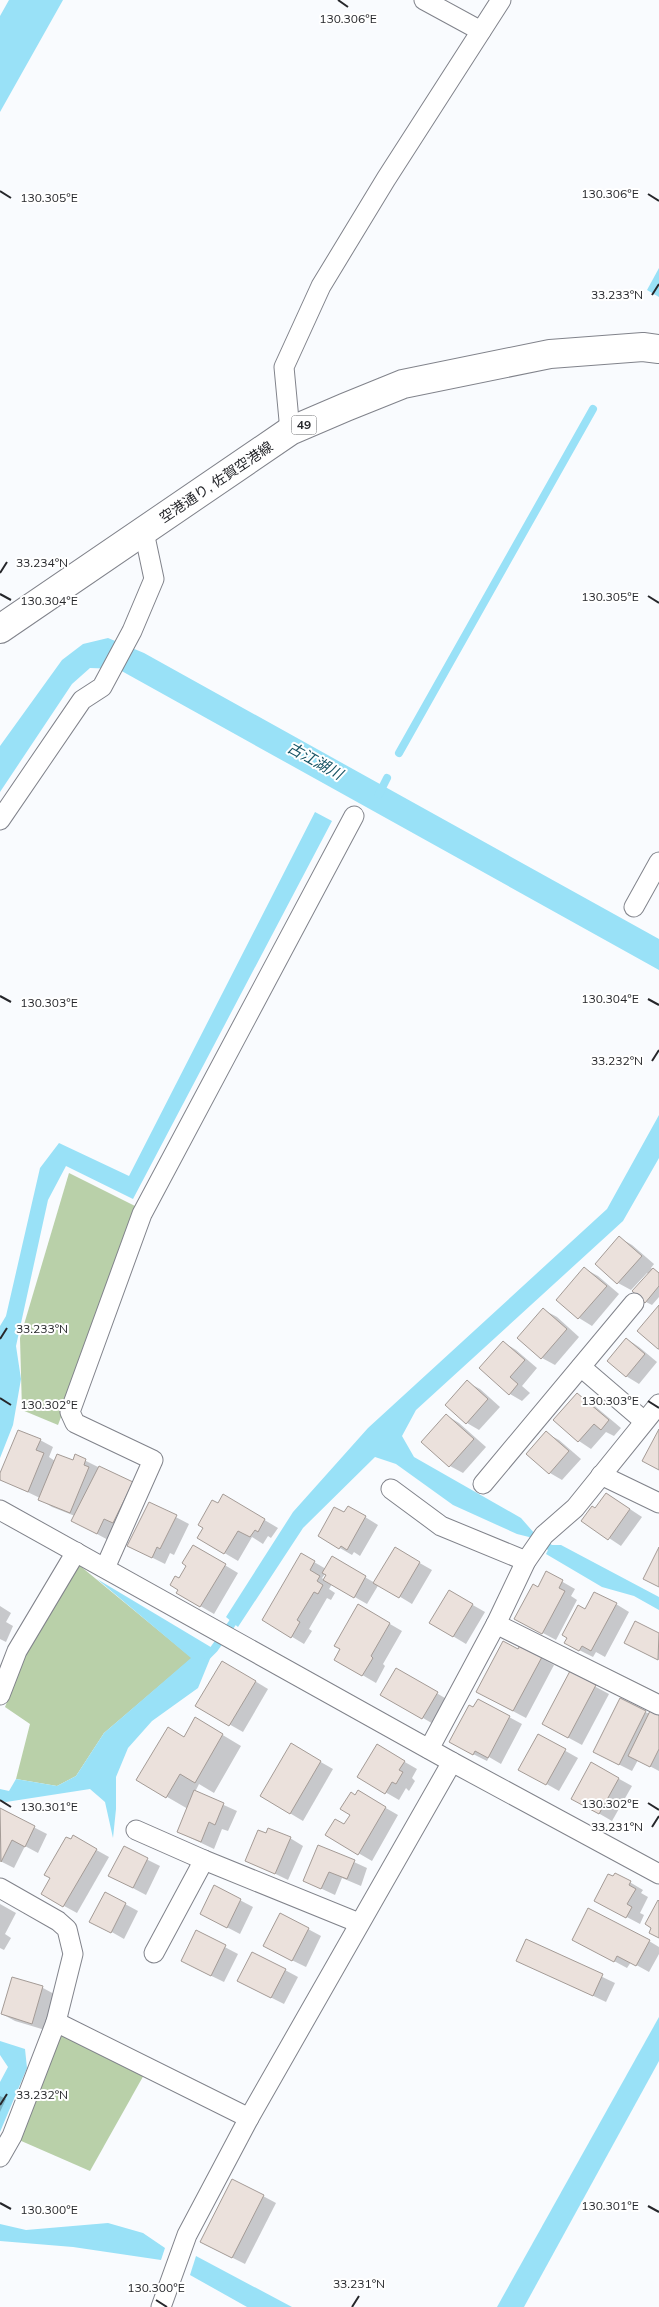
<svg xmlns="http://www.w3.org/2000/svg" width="659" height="2307" font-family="Mulish,'Noto Sans JP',sans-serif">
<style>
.green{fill:#b9d0a9}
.water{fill:#99e1f7}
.shadow{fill:#0003;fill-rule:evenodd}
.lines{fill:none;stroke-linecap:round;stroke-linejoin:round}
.stream{stroke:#99e1f7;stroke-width:8}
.building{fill:#ebe1dc;stroke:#a49b96}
.street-casing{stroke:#81838b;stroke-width:21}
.primary-casing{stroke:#81838b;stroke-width:30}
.street{stroke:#fff;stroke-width:19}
.primary{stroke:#fff;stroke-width:28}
.ticks{fill:none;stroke:#26272b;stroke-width:2}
.labels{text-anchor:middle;stroke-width:4;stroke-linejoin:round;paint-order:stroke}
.shield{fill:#fff;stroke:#67686b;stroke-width:1}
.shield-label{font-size:12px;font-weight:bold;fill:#26272b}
.street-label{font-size:14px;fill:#26272b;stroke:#fff}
.water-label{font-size:15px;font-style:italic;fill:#155262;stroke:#fff}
.ticks-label{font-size:12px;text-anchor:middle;fill:#26272b;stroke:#fff;stroke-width:4;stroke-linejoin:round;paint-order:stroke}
</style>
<rect width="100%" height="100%" fill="#f9fbfe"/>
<!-- green -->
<g class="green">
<polygon points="69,1173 139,1208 58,1425 22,1410 20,1338"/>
<polygon points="79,1565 192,1658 104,1733 76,1776 57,1786 16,1779 30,1724 5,1707 23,1660"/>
<polygon points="59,2034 145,2073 90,2171 19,2140"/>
</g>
<!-- water -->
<g class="water">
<polygon points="9,0 63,0 0,112 0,16"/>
<polygon points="659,268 659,297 647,290"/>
<polygon points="108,638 144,653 659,939 659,970 118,669 90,668 72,684 0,792 0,746 62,660 83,644"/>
<polygon points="315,812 332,821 133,1199 66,1166 48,1200 16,1346 21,1379 13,1425 0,1458 0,1326 6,1316 40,1168 59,1143 129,1176"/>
<polygon points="659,1115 659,1158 623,1221 416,1410 402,1436 414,1457 521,1518 535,1534 552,1545 561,1545 659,1597 659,1610 634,1596 602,1587 546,1554 548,1550 529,1537 517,1534 453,1505 396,1464 375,1457 303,1528 238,1627 226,1617 293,1512 368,1428 607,1209"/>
<polygon points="97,1579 214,1649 198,1688 152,1721 128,1748 116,1777 116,1809 113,1838 105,1802 90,1789 6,1802 0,1800 0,1789 9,1791 16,1779 57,1786 76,1776 104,1733 191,1658"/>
<polygon points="659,2017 659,2061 524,2307 497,2307"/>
<polygon points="0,2041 25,2049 27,2068 0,2132 0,2082 8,2067 0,2055"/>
<polygon points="108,2223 143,2233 165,2248 161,2260 73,2247 0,2241 0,2224 26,2230"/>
<polygon points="196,2256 292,2307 247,2307 190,2275"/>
</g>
<!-- shadow -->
<g class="shadow">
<polygon points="620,1238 632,1245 654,1264 651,1268 659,1273 659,1297 652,1305 646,1302 649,1274 647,1273 631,1290 618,1283 597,1264"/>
<polygon points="585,1269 598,1276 619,1294 592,1326 579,1318 557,1300"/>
<polygon points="544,1310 557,1317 579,1337 555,1365 542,1358"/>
<polygon points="627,1339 639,1347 657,1362 639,1384 626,1376"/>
<polygon points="503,1342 516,1350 537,1368 522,1386 530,1393 522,1401 510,1394"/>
<polygon points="467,1382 480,1389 500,1407 479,1430 467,1423"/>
<polygon points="577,1394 590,1402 621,1428 614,1436 606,1432 591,1449 579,1441"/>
<polygon points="446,1415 459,1423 486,1447 463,1473 450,1466 423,1442"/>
<polygon points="546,1433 559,1440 581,1459 562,1480 550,1473"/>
<polygon points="40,1440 53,1447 49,1457 55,1461 73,1462 76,1456 132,1484 110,1541 73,1521 75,1516 52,1507 39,1499 40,1498 0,1479 0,1477"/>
<polygon points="607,1494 642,1517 621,1546 609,1538 596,1510"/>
<polygon points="224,1496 278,1528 271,1538 268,1536 263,1544 252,1537 238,1561 199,1538"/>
<polygon points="149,1503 189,1524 174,1555 170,1553 165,1564 141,1552"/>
<polygon points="349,1507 378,1525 360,1556 354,1552 352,1555 319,1536"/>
<polygon points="193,1546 238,1573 214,1614 178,1593 179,1580 188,1566"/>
<path d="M395,1549L432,1570L412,1604L379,1584L367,1604L332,1584L329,1589L335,1593L331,1600L327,1598L309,1629L312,1631L304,1644L264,1620L302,1555L326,1569L332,1558L375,1583ZM325,1574L327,1575L324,1580L322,1578Z"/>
<polygon points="547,1573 575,1589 571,1596 577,1600 556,1640 528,1625 539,1588"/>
<polygon points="450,1592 485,1612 466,1644 431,1623"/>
<polygon points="616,1604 629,1612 605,1657 596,1652 593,1657 579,1650 586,1611"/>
<polygon points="0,1606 11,1613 6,1622 13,1626 6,1642 0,1639"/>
<polygon points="359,1606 402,1631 383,1664 385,1666 376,1683 335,1659"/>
<polygon points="636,1623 659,1635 659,1660 639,1650"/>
<polygon points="518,1650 541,1658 554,1665 526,1718 490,1699"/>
<polygon points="223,1662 268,1689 243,1732 197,1706"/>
<polygon points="397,1670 450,1701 435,1725 382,1694"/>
<polygon points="570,1673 609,1694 582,1745 556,1731"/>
<polygon points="473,1709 509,1717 522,1724 501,1764 489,1757 487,1761 463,1749"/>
<polygon points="645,1712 659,1717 659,1771 638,1760 632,1771 608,1759"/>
<polygon points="196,1719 241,1746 214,1793 199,1784 195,1792 237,1811 228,1831 222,1829 214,1849 178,1832 188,1809 138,1780 184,1738"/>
<polygon points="539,1736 578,1758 559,1791 520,1769"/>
<polygon points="291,1745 333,1769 303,1821 261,1796"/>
<polygon points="377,1746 417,1769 412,1778 415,1781 409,1791 406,1788 399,1800 359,1777"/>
<polygon points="592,1764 632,1786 612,1821 572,1798"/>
<polygon points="358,1792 398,1815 372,1861 327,1835 345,1826 351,1814"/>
<polygon points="0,1810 47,1834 38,1853 25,1846 14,1868 0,1861"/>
<polygon points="73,1837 109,1857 77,1913 42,1894"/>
<polygon points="290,1838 303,1846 288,1880 247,1860"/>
<polygon points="319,1846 367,1868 361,1886 342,1878 335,1895 305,1881"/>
<polygon points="124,1848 160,1866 146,1895 110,1876"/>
<polygon points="616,1874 643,1890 641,1893 648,1897 640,1913 644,1915 640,1924 608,1907"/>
<polygon points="215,1887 253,1907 240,1934 215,1921"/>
<polygon points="0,1904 16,1913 5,1934 11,1938 4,1950 0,1948"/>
<polygon points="125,1904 138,1911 124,1939 103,1927"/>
<polygon points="308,1929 321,1936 306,1967 277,1953"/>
<polygon points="196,1932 238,1954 224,1982 195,1968"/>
<polygon points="527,1941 615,1983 606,2002 518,1960"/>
<polygon points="649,1941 659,1947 659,1954 649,1972 631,1962 627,1968 586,1946"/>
<polygon points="285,1970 298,1977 284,2004 252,1988"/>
<polygon points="13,1979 43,1988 56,1995 45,2030 15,2021 2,2014"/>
<polygon points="0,2096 6,2099 0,2112"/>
<polygon points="263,2196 276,2203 245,2264 215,2249"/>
</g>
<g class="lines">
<!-- stream -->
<g class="stream">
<polyline points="399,753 593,409"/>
<polyline points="379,794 387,778"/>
<polyline points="207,1656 214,1649 238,1615"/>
</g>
</g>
<!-- building -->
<g class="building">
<polygon points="619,1236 642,1256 617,1284 595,1264"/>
<polygon points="584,1267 607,1286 578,1319 556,1300"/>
<polygon points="653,1268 659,1273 659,1286 645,1303 632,1291"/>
<polygon points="659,1305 659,1349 658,1349 637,1331"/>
<polygon points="543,1308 567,1329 541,1359 517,1338"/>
<polygon points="626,1338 645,1354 626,1377 607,1361"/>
<polygon points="503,1341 525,1360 510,1377 518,1384 509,1395 479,1368"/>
<polygon points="467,1380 488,1399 466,1424 445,1405"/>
<polygon points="577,1393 609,1420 601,1430 594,1424 578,1442 553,1420"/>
<polygon points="446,1414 474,1439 449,1467 421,1442"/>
<polygon points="659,1429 659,1470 642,1461"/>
<polygon points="18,1430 41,1439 36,1450 44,1453 28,1492 0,1480 0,1473"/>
<polygon points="546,1431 569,1451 549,1474 526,1454"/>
<polygon points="57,1454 73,1460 75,1454 86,1459 84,1465 89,1467 70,1513 38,1500"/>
<polygon points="99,1466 133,1482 113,1523 104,1519 97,1534 71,1521"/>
<polygon points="606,1493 630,1509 608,1540 581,1521 592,1506 595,1508"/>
<polygon points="223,1494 265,1519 258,1532 255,1530 250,1537 238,1531 224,1554 197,1538 203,1528 198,1525 212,1500 218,1503"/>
<polygon points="149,1502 177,1515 160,1549 157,1547 152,1558 127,1546"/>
<polygon points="348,1506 366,1516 347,1550 341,1546 339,1549 318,1536 334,1507 344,1512"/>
<polygon points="193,1545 226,1564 200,1607 176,1593 178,1590 170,1585 175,1576 179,1578 186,1566 182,1563"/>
<polygon points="395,1547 420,1562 399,1598 373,1583"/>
<polygon points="659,1547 659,1587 643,1579"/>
<polygon points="301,1553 315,1561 310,1570 320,1576 317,1581 323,1585 318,1594 314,1592 297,1620 300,1622 291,1638 262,1620"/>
<polygon points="332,1556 366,1576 354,1598 323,1580 326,1575 322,1573"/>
<polygon points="546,1571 563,1580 559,1588 565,1591 542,1634 514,1619 533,1584 538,1587"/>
<polygon points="449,1590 473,1604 453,1637 429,1623"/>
<polygon points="594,1592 617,1603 591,1651 582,1646 579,1651 564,1643 567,1638 562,1635 578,1605 585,1609"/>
<polygon points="358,1604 390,1623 371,1656 373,1658 362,1676 334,1660 340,1649 334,1646"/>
<polygon points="635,1621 659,1633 658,1660 624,1643"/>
<polygon points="503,1641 518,1649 520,1645 542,1657 513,1711 476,1692"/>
<polygon points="222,1661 256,1681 229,1726 195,1706"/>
<polygon points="396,1668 438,1692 422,1719 380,1695"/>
<polygon points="570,1671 596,1685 568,1738 542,1724"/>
<polygon points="620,1698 646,1711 619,1765 593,1752"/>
<polygon points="478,1699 510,1716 488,1758 475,1751 473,1755 449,1742 469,1705 473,1707"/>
<polygon points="650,1711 659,1715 659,1749 650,1767 628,1756"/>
<polygon points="195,1717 223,1734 195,1783 180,1774 166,1798 136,1780 168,1727 184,1737"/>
<polygon points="538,1734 566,1749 546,1785 518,1770"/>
<polygon points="291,1743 321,1761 290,1814 260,1796"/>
<polygon points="377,1744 405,1761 399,1770 403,1772 396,1784 392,1782 385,1794 357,1777"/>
<polygon points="591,1762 619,1778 599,1814 571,1799"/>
<polygon points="194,1790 224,1803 215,1825 209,1822 201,1842 177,1832"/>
<polygon points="358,1790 386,1807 358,1855 325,1835 335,1819 344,1824 350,1815 340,1809 351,1792 355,1795"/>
<polygon points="0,1808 35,1826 25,1847 12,1840 1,1862"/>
<polygon points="268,1828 291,1837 275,1874 245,1861 258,1830 266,1833"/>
<polygon points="73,1835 97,1849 63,1907 41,1894 50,1878 44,1875 66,1837 71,1839"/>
<polygon points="318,1845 355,1860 347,1879 329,1872 321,1889 303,1881"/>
<polygon points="124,1846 148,1858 133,1888 108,1876"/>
<polygon points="615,1873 631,1881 629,1885 636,1889 627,1904 632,1907 626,1918 594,1901 608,1874 613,1876"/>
<polygon points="214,1885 241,1899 227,1928 200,1914"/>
<polygon points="105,1892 126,1903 111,1933 89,1922"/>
<polygon points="658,1900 659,1901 659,1938 649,1933 651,1928 645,1924"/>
<polygon points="588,1908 650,1940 636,1966 617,1956 614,1962 572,1940"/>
<polygon points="280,1913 309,1928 292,1961 263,1946"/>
<polygon points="196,1930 226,1945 211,1976 181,1961"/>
<polygon points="526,1939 603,1974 593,1996 516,1961"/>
<polygon points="252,1952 286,1969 271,1998 237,1981"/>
<polygon points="12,1977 43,1986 32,2024 1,2014"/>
<polygon points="232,2179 264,2195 232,2258 200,2242"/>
</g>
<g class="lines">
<!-- street casing -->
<g class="street-casing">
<g id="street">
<polyline points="424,0 481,31"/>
<polyline points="290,431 284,367 321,286 386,179 501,0"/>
<polyline points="0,820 82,700 102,687 132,631 154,579 144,532"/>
<polyline points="634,907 659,862"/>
<polyline points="581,1367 644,1421"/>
<polyline points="601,1475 659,1503"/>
<polyline points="483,1484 634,1303"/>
<polyline points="391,1489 441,1526 526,1561"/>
<polyline points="0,1510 452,1762 659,1874"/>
<polyline points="105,1568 153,1460 75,1423 70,1412 142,1214 354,816"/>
<polyline points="496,1624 659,1705"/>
<polyline points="0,1695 17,1651 76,1552"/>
<polyline points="429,1749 496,1624 526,1561 544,1535 575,1508 659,1404"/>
<polyline points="136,1830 204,1860 359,1923"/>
<polyline points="0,1888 58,1921 67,1929 73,1954 56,2022 12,2136 0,2157"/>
<polyline points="154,1953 204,1860"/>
<polyline points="56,2022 249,2118"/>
<polyline points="161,2307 187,2235 249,2118 452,1762"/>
</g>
</g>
<!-- primary casing -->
<g class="primary-casing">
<polyline id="primary" points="0,629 290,431 346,407 403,384 550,354 643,347 659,349"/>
</g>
<!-- street -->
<use href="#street" class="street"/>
<!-- primary -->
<use href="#primary" class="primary"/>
</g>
<!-- ticks -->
<path class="ticks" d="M338,0L348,7M0,191L11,198M648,194L659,201M652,295L659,284M0,573L7,562M0,594L11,600M648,596L659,603M0,996L11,1002M648,999L659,1005M652,1061L659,1050M0,1339L7,1328M0,1398L11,1405M648,1401L659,1408M0,1800L11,1807M648,1803L659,1810M652,1827L659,1816M0,2105L7,2094M0,2203L11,2209M648,2206L659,2212M156,2300L167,2307M352,2307L359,2296"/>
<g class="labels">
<!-- shield labels -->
<rect class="shield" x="291.5" y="415.5" width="25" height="19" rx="4"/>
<g class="shield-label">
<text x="304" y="429">49</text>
</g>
<!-- street labels -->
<g class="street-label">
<text transform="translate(216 482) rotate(-34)" y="5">空港通り, 佐賀空港線</text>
</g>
<!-- water labels -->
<g class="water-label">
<text transform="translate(315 761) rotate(29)" y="5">古江湖川</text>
</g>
</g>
<g class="ticks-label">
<text x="348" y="23">130.306°E</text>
<text x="610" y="198">130.306°E</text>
<text x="49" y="202">130.305°E</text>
<text x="617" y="299">33.233°N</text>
<text x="42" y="567">33.234°N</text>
<text x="610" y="601">130.305°E</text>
<text x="49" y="605">130.304°E</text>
<text x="610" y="1003">130.304°E</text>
<text x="49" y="1007">130.303°E</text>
<text x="617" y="1065">33.232°N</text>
<text x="42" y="1333">33.233°N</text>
<text x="610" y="1405">130.303°E</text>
<text x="49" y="1409">130.302°E</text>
<text x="610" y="1808">130.302°E</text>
<text x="49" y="1811">130.301°E</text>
<text x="617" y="1831">33.231°N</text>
<text x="42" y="2099">33.232°N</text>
<text x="610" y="2210">130.301°E</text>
<text x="49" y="2214">130.300°E</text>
<text x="359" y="2288">33.231°N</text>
<text x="156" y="2292">130.300°E</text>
</g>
</svg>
